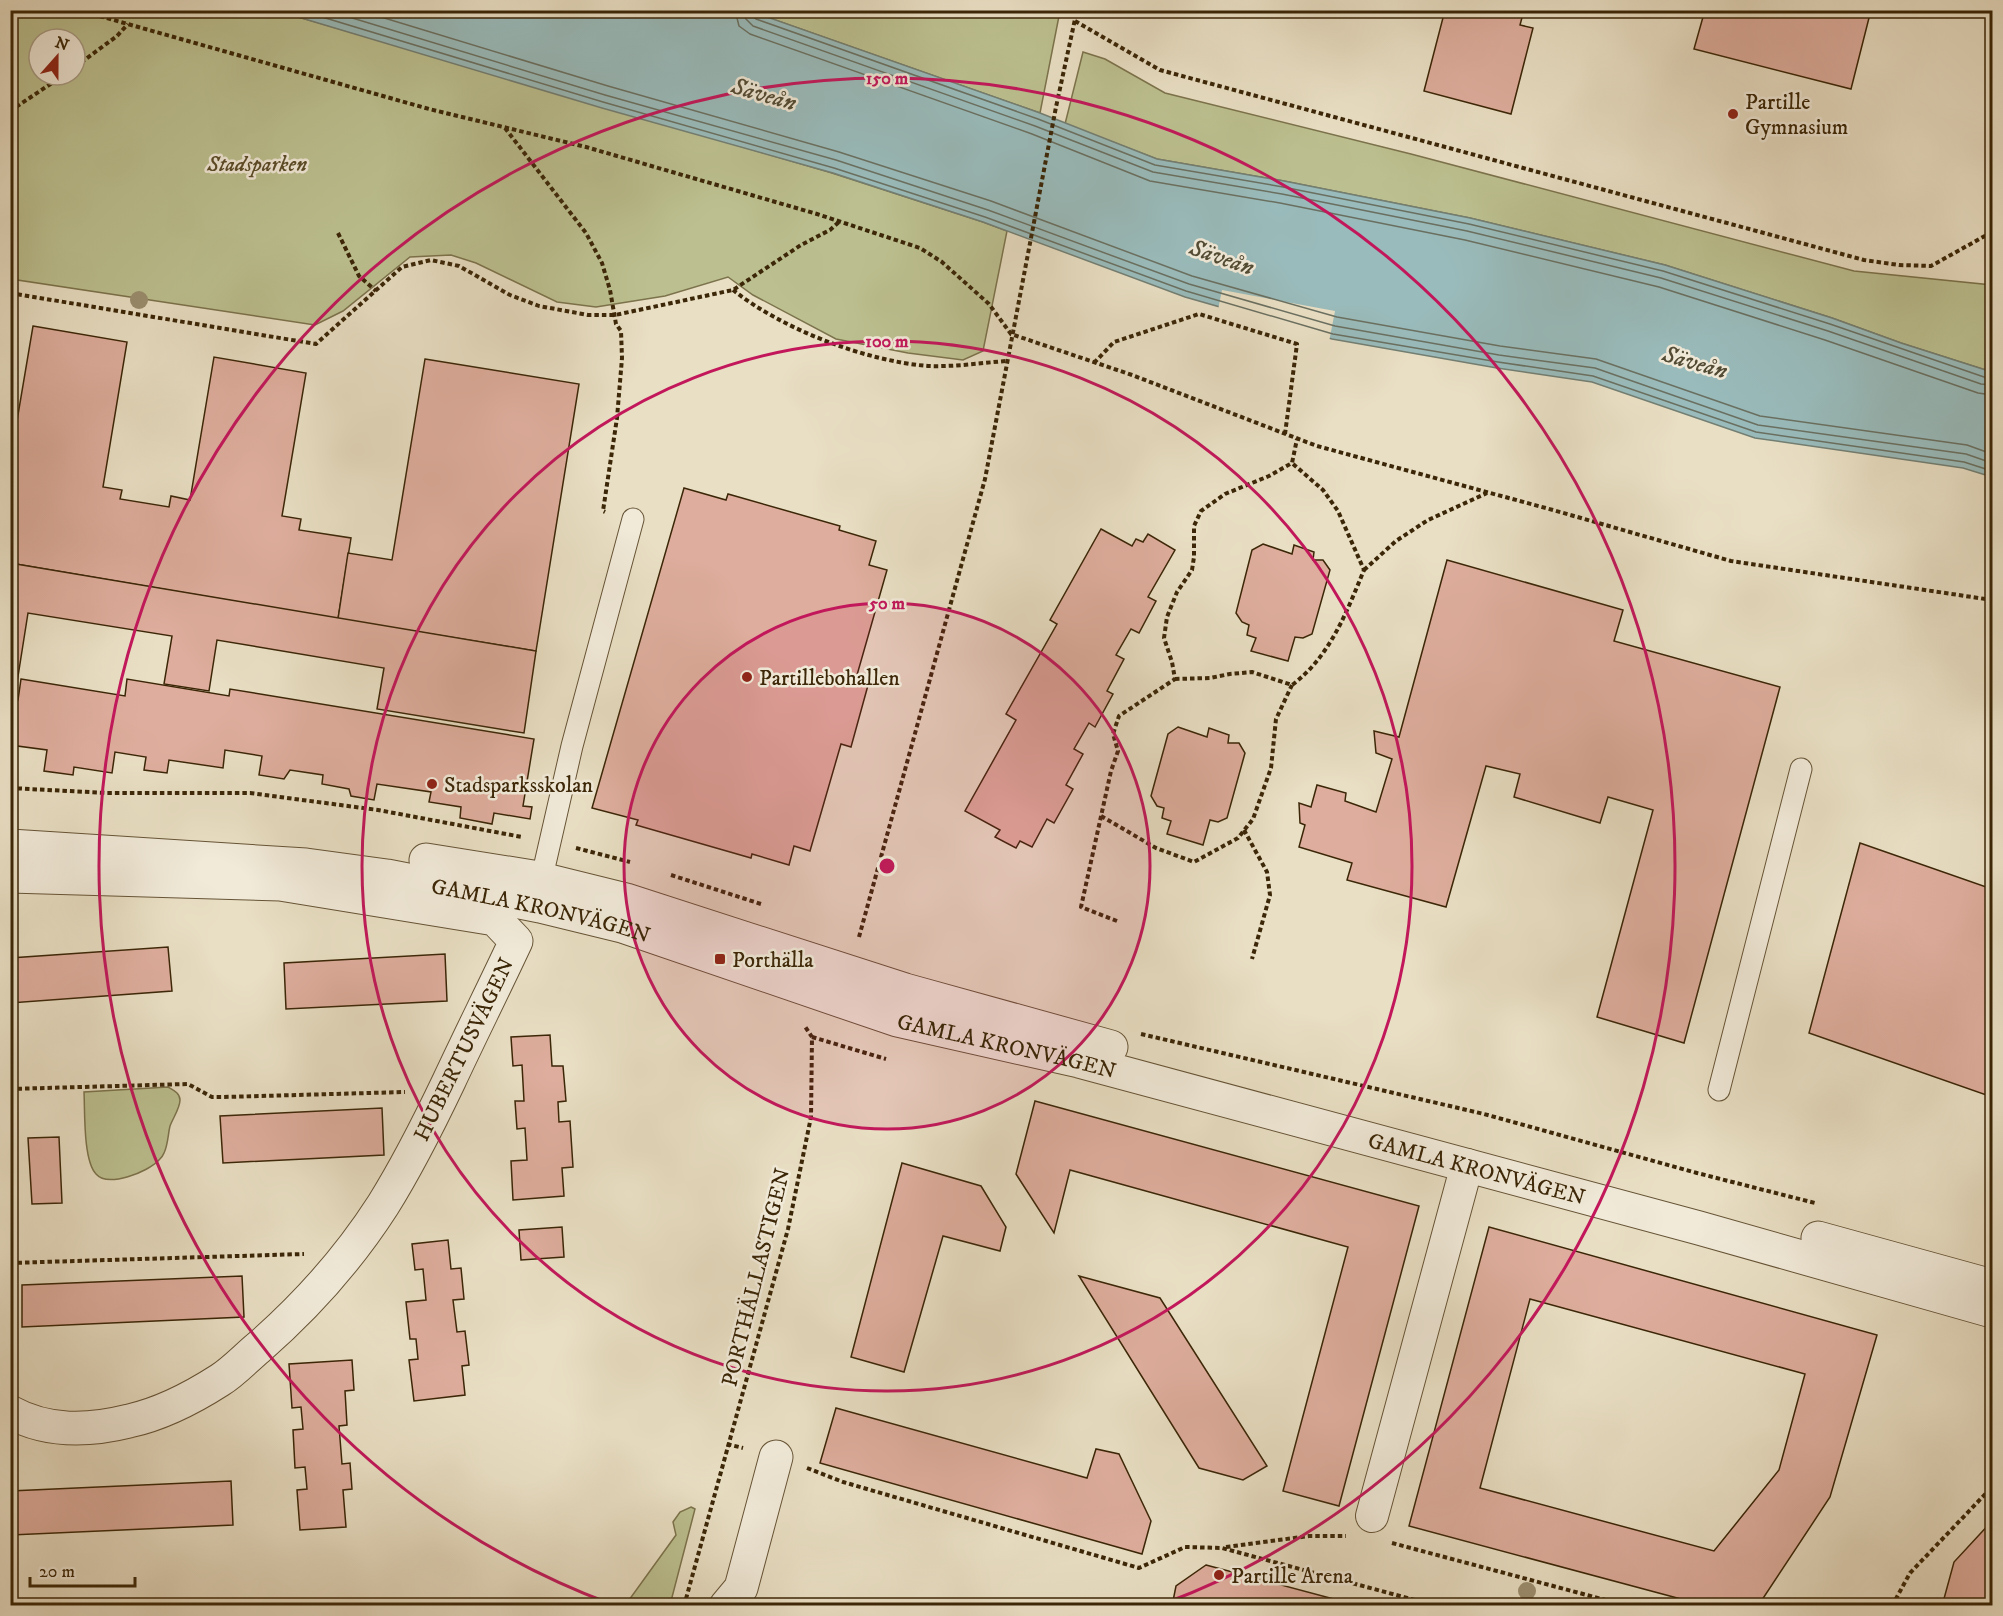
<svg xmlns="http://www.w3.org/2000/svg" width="2003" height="1616" font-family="'IM FELL DW Pica',serif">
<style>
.green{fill:#bcc090;stroke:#7c734c;stroke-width:1.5;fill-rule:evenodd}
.water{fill:#9bb;stroke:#737f73;stroke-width:1.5}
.pier{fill:#e9dfc4}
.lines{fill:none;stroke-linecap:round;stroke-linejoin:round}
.shore{stroke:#6a7061;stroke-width:1.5}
.building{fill:#dead9d;stroke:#3b2607;stroke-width:1.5;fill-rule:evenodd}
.service-casing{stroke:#665436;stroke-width:23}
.pedestrian-casing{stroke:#665436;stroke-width:34}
.minor-casing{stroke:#665436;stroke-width:35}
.path{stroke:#3b2607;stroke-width:4;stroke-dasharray:4.5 3;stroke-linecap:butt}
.service{stroke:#f1ead9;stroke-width:21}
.pedestrian{stroke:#f1ead9;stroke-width:32}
.minor{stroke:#f1ead9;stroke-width:33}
.tree{fill:#9b8e6f}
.ring{fill:none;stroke:#c2185b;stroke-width:3}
.poi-dot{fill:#8f2418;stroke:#f1ead9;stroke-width:2}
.labels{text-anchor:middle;stroke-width:5;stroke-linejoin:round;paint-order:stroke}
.poi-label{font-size:22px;fill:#3b2607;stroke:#f1ead9;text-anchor:start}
.park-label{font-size:22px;font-style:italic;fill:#5b4c29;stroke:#f1ead9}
.street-label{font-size:22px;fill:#3b2607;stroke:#f1ead9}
.water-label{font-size:24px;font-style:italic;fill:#524b34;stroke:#f1ead9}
.centre{fill:#c2185b;stroke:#f1ead9;stroke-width:3}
.ring-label{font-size:18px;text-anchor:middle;font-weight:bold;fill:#c2185b;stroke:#f1ead9;stroke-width:5;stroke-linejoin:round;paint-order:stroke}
</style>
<rect width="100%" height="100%" fill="#e9dfc4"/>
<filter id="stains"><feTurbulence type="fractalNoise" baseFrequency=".00333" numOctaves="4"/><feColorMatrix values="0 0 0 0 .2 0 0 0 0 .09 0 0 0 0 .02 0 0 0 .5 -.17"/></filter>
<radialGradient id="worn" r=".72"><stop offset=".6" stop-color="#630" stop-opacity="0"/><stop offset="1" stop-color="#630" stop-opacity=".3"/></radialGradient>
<!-- green -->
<g class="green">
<path d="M11,10L278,11L832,173L983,222L1007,231L983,351L963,360L908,353L836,339L753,295L728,277L665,296L596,307L557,302L476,263L451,255L410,257L343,311L315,325L11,279ZM39,39H75V75H39Z"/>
<polygon points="750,11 1060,11 1040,113"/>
<polygon points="1083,52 1105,59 1165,93 1411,154 1854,271 1992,285 1992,372 1901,343 1832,318 1665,265 1470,218 1284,181 1157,159 1065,124"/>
<path d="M168,1087C173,1090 180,1093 180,1100C180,1108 173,1118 170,1126C168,1134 168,1145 164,1153C163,1156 161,1158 159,1160C148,1172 108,1188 96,1174C83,1160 85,1111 84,1092Z"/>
<polygon points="691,1507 695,1509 670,1605 629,1605 629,1600 676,1535 673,1522 680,1512"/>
</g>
<!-- water -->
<polygon class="water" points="278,11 750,11 1040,113 1157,159 1284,181 1470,218 1665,265 1832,318 1901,343 1992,372 1992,477 1963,468 1755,438 1592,382 1497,368 1332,339 1185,297 983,222 833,173 602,108"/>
<!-- pier -->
<polygon class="pier" points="1222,290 1335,311 1329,342 1218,310"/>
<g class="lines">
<!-- shore -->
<g class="shore">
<polyline points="299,10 603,102 834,168 985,217 1186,291 1333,334 1498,362 1593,376 1756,432 1964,462 1992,471"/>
<polyline points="326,10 605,95 836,160 988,210 1189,284 1335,326 1499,355 1595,368 1758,425 1966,454 1992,463"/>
<polyline points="358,10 608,86 839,152 991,201 1192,276 1337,317 1500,346 1596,359 1760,416 1967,445 1992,454"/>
<polyline points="735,10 739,26 750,34 1032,134 1150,181 1280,203 1465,240 1659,287 1825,340 1978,393 1992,395"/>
<polyline points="744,10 746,19 753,26 1035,126 1153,172 1282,194 1467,231 1661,278 1828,331 1981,384 1992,385"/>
<polyline points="751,10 752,16 756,19 1038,119 1155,165 1283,187 1469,224 1663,271 1830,324 1984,377 1992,378"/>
</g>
</g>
<!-- building -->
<g class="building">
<polygon points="1445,10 1524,10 1520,25 1533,28 1511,114 1424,91"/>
<polygon points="1676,10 1871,10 1851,89 1694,49 1703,17"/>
<polygon points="33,326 127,342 103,487 122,490 120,499 169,507 171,496 190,500 214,357 306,373 282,516 301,519 299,530 351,538 338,619 10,563 10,462"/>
<polygon points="425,359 579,384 536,651 338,619 348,553 392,560"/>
<polygon points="684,488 726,500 728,494 840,526 839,530 876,541 869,565 887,570 857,675 870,678 851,747 841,744 810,851 794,846 789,865 752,854 751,858 636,825 638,820 592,808"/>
<polygon points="1101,529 1132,546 1136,539 1143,542 1148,534 1175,550 1148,597 1156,601 1139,633 1131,629 1116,655 1124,659 1107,691 1113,694 1095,727 1089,723 1074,749 1083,754 1066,785 1073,789 1054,823 1047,819 1032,847 1020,841 1016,848 995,837 1000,830 965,811 1016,720 1006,714 1057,624 1050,620"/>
<polygon points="1263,544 1292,554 1294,545 1314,552 1313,560 1323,560 1330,570 1312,634 1303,638 1295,637 1288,661 1251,651 1256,638 1247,635 1249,625 1242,622 1236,613 1252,550"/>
<polygon points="1447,560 1623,610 1614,641 1780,687 1684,1043 1597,1017 1653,810 1608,797 1600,823 1514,797 1520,774 1486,766 1446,907 1347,880 1352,863 1299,847 1305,825 1300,823 1299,803 1311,807 1317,785 1346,793 1345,801 1376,812 1392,759 1376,753 1374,731 1399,737"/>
<polygon points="10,563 536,651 524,733 377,709 384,668 217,640 209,691 164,684 172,636 28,613 16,689 10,689"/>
<polygon points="21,679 125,696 127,679 229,696 230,689 534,739 523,806 532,807 530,819 494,813 492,824 460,818 461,807 429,802 431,792 377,784 374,800 351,796 349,789 322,784 323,775 290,770 284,779 259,775 262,756 225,750 223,768 169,760 167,773 144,770 146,757 115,752 112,773 74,767 73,775 44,771 47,750 10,745 10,699 18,700"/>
<polygon points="1178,727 1207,737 1209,728 1229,735 1228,743 1239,743 1245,753 1227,818 1218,822 1210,820 1203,845 1167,834 1171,821 1162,818 1164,808 1157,806 1151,796 1168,734"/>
<polygon points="1860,843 1992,889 1992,1097 1809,1033"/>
<polygon points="168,947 172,991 10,1003 10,958"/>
<polygon points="445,954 447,1001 286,1009 284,963"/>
<polygon points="550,1035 552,1066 563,1066 566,1101 558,1102 559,1122 570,1121 573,1167 562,1168 564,1196 513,1200 511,1161 527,1160 525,1128 517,1129 515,1101 524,1101 522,1065 513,1066 511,1037"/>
<polygon points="1035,1101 1419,1206 1339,1506 1283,1491 1348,1247 1070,1170 1054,1233 1016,1174"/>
<polygon points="382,1108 384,1155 223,1163 220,1116"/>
<polygon points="59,1137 62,1203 32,1204 28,1138"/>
<polygon points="902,1163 981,1186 1006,1227 1000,1251 943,1236 904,1372 851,1357"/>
<polygon points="562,1227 564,1257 521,1260 519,1230"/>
<path d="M1489,1227L1877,1335L1830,1497L1758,1606H1707L1409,1526ZM1530,1299L1805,1374L1779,1470L1714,1551L1480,1488Z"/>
<polygon points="448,1240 451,1269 461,1268 464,1299 453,1300 457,1332 465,1331 469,1365 462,1366 465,1395 414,1401 409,1360 418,1359 416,1339 410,1339 406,1302 426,1300 423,1269 415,1270 412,1244"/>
<polygon points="242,1276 244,1317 22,1327 22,1285"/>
<polygon points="1079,1276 1160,1298 1267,1466 1243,1480 1199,1468"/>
<polygon points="352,1360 354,1390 345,1391 347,1425 339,1426 342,1464 350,1463 352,1489 343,1490 346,1527 300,1530 297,1490 307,1489 305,1467 295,1468 293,1430 303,1429 301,1407 292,1408 289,1364"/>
<polygon points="836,1408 1087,1478 1096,1449 1119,1454 1151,1521 1142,1554 820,1463"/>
<polygon points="231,1481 233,1525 11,1535 10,1491"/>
<polygon points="1992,1521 1992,1606 1942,1606 1954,1562"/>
<polygon points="1206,1565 1360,1606 1172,1606 1176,1586"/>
</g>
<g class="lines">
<!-- service casing -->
<g class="service-casing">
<g id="service">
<polyline points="539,890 572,746 633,519"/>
<polyline points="1719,1090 1801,769"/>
</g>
</g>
<!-- pedestrian casing -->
<g class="pedestrian-casing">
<polyline id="pedestrian" points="1372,1516 1467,1165"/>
</g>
<!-- minor casing -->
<g class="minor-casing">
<g id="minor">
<path id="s1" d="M10,846L306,865L387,876L540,906L622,926L897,1020L1079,1061L1699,1228L1992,1311"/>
<polyline points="426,860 533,877 626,900 905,990 1111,1047"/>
<path d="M10,876L280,884L495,919L516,941C494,988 471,1034 449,1081C429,1123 408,1165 383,1205C349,1258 305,1307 258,1348C246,1358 233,1372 220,1380C192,1398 161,1414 129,1421C89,1431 48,1433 10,1412"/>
<polyline points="1818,1238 1992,1286"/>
<polyline points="726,1606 741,1588 776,1457"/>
</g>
</g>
<!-- path -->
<g class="path">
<polyline points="78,10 429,109 586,147 817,214 920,248 942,262 989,304 1011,334 1132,375 1317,446 1553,510 1731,561 1992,600"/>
<polyline points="1075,21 1160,70 1864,260 1899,265 1931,266 1992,232"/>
<polyline points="75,67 117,36 128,24"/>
<polyline points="10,111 64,75"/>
<polyline points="505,128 586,233 602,263 610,290 616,324 621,331 622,358 617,418 603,511 605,512"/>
<polyline points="338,233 359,276 376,291"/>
<path d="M733,290C782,329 865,361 928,366C954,367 980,363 1006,361"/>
<polyline points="10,293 316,344 402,267 431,260 459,266 510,295 539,306 588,315 615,315 733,290 801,245 830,230 839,222"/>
<polyline points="1094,363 1114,342 1199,314 1297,344 1285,434"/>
<polyline points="1364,570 1396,541 1428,520 1487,493"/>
<path d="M1175,679L1210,678L1230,674L1252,672L1292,685C1330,657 1347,611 1364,570L1338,511L1323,490L1292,463"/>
<polyline points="10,788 107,793 250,793 378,810 522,837"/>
<polyline points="1101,816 1156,848 1194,862 1238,838 1253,819 1271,768 1276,719 1292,685"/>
<polyline points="1244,830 1267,872 1270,895 1252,959"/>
<polyline points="576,848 630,862"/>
<polyline points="671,875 761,904"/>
<polyline points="1117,921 1081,907 1111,771 1118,751 1113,734 1119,716 1175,679 1172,662 1164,638 1167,617 1177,592 1192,570 1194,557 1194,526 1201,511 1225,494 1269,476 1292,463 1297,439"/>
<polyline points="859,937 985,479 1056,107 1077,10"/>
<polyline points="1141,1034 1484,1114 1697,1173 1815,1203"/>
<polyline points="812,1037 886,1059"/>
<polyline points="10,1089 188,1084 212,1097 224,1097 405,1092"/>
<polyline points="10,1263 304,1254"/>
<polyline points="727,1444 743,1448"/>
<polyline points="807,1468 843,1482 1139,1568 1185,1547 1222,1548 1437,1606"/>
<polyline points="1392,1543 1628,1606"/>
<polyline points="1226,1547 1309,1536 1346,1536"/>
<polyline points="684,1606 788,1229 811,1117 812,1037 804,1025"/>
<polyline points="1892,1606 1910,1573 1992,1487"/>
</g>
<!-- service -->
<use href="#service" class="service"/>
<!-- pedestrian -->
<use href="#pedestrian" class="pedestrian"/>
<!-- minor -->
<use href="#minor" class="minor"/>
</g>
<!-- trees -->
<g class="tree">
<circle cx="139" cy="300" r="9"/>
<circle cx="1527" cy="1591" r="9"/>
</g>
<!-- distance rings -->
<circle cx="887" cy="866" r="263" fill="#c2185b" fill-opacity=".12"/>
<g class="ring">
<circle cx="887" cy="866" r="263"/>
<circle cx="887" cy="866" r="525"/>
<path d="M611 1604A788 788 0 1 1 1163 1604"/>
</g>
<!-- markers -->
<g class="poi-dot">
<circle cx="1733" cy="114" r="6"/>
<circle cx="747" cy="677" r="6"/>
<circle cx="432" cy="784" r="6"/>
<rect x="714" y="953" width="12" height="12" rx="3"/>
<circle cx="1219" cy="1575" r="6"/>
</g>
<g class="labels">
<!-- poi labels -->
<g class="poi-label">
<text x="1745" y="109">Partille<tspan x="1745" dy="25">Gymnasium</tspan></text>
<text x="759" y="685">Partillebohallen</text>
<text x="444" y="792">Stadsparksskolan</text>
<text x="732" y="967">Porthälla</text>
<text x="1231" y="1583">Partille Arena</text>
</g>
<!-- park labels -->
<g class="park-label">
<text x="257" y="171">Stadsparken</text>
</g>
<!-- street labels -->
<g class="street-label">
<text dy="8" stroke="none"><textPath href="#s1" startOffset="536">GAMLA KRONVÄGEN</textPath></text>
<text dy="8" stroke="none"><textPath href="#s1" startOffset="1022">GAMLA KRONVÄGEN</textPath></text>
<text transform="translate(463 1049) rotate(-64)" y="8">HUBERTUSVÄGEN</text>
<text dy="8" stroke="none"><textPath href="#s1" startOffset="1508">GAMLA KRONVÄGEN</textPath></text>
<text transform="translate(755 1277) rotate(-76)" y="8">PORTHÄLLASTIGEN</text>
</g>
<!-- water labels -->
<g class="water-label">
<text transform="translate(764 94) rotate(16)" y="8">Säveån</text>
<text transform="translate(1222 257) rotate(19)" y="8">Säveån</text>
<text transform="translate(1695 362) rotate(16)" y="8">Säveån</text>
</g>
</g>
<circle cx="887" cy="866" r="9" class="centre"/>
<g class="ring-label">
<text x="887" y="84">150 m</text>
<text x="887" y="347">100 m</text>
<text x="887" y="609">50 m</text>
</g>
<!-- margin -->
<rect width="2003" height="1616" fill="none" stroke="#e9dfc4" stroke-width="36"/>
<rect x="12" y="12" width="1979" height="1592" fill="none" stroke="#3b2607" stroke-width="3"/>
<rect x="18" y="18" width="1967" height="1580" fill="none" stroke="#3b2607" stroke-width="1.5"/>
<!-- north arrow -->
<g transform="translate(57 57) rotate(21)"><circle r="28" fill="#f1ead9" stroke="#a89c85" stroke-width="1.5"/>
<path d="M0-4.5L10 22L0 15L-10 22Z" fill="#8f2418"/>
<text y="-9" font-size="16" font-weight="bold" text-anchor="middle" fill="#3b2607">N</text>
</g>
<!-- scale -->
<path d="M30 1577v9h105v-9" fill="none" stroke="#3b2607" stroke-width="3"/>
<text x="39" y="1577" font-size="18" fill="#3b2607" stroke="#f1ead9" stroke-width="4.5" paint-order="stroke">20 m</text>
<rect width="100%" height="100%" filter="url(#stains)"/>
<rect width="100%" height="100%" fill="url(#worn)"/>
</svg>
